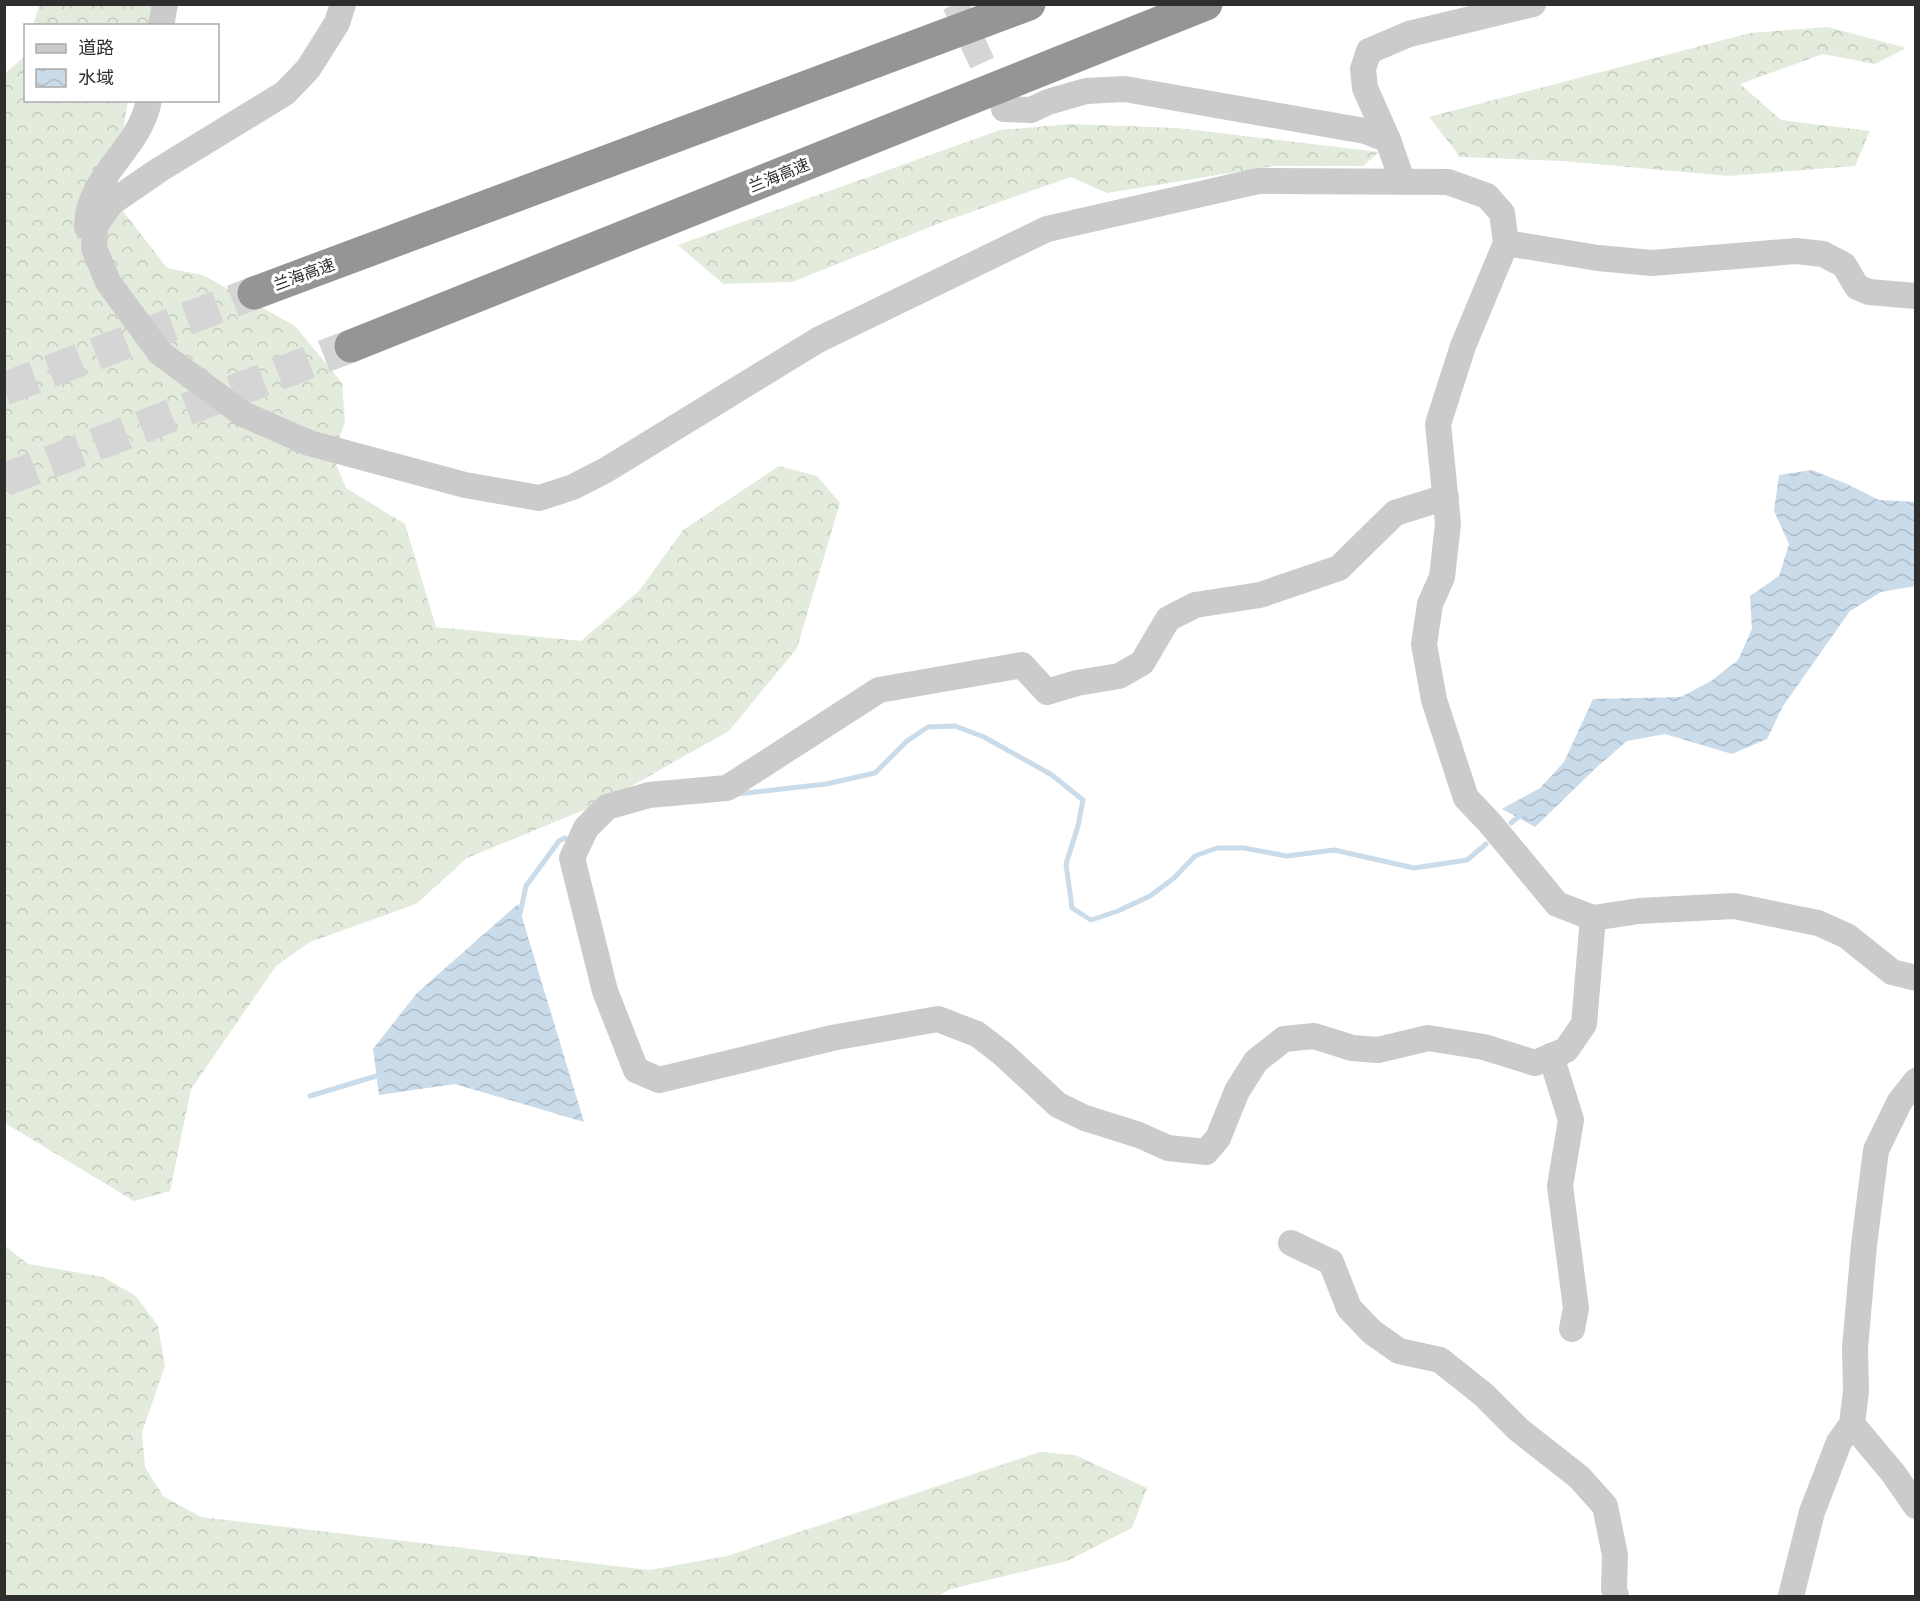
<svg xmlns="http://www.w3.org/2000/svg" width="1920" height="1601" font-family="'Asap Condensed','Noto Sans SC',sans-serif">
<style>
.forest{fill:url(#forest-crowns)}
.water{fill:url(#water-waves)}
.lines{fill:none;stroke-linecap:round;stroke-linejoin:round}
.stream{stroke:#cadbea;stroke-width:5}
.minor-tunnel{stroke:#d5d5d5;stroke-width:26;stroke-dasharray:26 13;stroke-linecap:butt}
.highway-tunnel{stroke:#d5d5d5;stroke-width:33;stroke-dasharray:33 16;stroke-linecap:butt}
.minor{stroke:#cbcbcb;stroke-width:26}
.highway{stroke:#959595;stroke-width:33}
.labels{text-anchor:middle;stroke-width:6;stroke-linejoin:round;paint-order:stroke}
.street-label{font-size:16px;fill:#2e2e2e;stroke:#fff}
</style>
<defs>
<pattern id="forest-crowns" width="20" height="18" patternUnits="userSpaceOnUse" patternTransform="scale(1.5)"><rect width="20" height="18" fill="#e3ebdd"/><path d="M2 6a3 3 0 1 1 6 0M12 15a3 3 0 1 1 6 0" fill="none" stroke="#c3cabe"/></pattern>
<pattern id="water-waves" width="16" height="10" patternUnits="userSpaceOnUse" patternTransform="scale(1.5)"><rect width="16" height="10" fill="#cadbea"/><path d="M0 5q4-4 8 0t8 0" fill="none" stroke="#aebcc9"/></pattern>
</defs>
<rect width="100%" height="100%" fill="#fff"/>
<!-- forest -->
<g class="forest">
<polygon points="39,5 166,5 158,25 33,26"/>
<polygon points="1828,27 1906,48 1875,64 1823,54 1740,84 1781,120 1870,131 1855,166 1728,176 1563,161 1460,157 1429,117 1750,33"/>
<polygon points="25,52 26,100 128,101 116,174 123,211 167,268 203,275 295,326 342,383 345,421 333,457 346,488 405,524 436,627 581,641 639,591 683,530 779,466 817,476 840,503 797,648 729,731 601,803 467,858 416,904 310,942 276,966 191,1089 170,1191 134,1201 5,1123 4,74 24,57"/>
<polygon points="1071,124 1177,128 1379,152 1363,166 1273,166 1107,193 1071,177 940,223 792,282 723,284 678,245 1000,130"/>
<polygon points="5,1246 28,1264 103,1277 136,1296 158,1326 165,1366 142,1432 145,1467 163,1496 201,1517 649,1570 727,1556 1040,1452 1075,1455 1147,1488 1132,1528 1067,1561 951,1589 938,1596 5,1596"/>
</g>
<!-- water -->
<g class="water">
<polygon points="1812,470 1847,484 1879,500 1915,502 1915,586 1881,592 1850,611 1783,706 1767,739 1732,754 1665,734 1627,741 1598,766 1535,827 1502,809 1540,788 1564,762 1593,699 1681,697 1711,681 1738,660 1752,629 1750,596 1779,576 1789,544 1774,511 1779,475"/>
<polygon points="518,904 584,1122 455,1084 379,1095 373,1049 417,993"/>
</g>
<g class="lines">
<!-- stream -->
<g class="stream">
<polyline points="737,794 826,784 875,773 907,741 928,727 955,726 984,737 1052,775 1083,800 1078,826 1066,864 1072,908 1091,920 1118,911 1150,896 1174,878 1195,856 1217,848 1244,848 1287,856 1334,850 1414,868 1467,860 1486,844"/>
<polyline points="1511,823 1522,814"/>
<polyline points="519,918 526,886 559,841 565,838"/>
<polyline points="310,1096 383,1074"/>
</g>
<!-- minor-tunnel -->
<polyline class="minor-tunnel" points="955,4 1002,106"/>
<!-- highway-tunnel -->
<g class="highway-tunnel">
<polyline points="4,389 254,293"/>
<polyline points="4,480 351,346"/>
</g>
<!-- minor -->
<g class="minor">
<polyline points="343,4 337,23 308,69 285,93 159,170 111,203 95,226 94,248 108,282 160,353 243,414 309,443 465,485 539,498 573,487 606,470 818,340 1047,229 1258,181 1448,182 1487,196 1502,213 1506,243 1463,346 1438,424 1448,524 1442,577 1430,604 1424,644 1434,700 1466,798 1489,822 1557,904 1593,918 1639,911 1734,906 1818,923 1847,936 1892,972 1916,978"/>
<polyline points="161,26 165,4"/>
<polyline points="1004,109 1031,110 1048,102 1086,91 1125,89 1365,131 1388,140 1402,180"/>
<polyline points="1388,140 1365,88 1363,69 1369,51 1409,34 1533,4"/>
<path d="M87,227C87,176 140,150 149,100"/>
<polyline points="1506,243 1598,258 1652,263 1796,251 1823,254 1844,265 1857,287 1869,292 1916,296"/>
<polyline points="1446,497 1395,513 1339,568 1260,595 1195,605 1168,619 1142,663 1119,676 1077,683 1047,692 1022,665 879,690 727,788 649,795 607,807 586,828 572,858 605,991 636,1070 659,1080 832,1038 938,1019 977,1034 1003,1054 1058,1105 1085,1118 1139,1135 1168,1148 1206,1152 1218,1138 1237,1091 1256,1061 1284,1039 1314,1036 1352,1048 1378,1050 1428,1038 1484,1047 1535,1063 1566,1050 1584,1024 1593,918"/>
<polyline points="1551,1056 1571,1120 1560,1186 1576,1308 1572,1329"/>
<polyline points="1291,1243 1331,1262 1349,1308 1372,1332 1399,1351 1440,1360 1484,1395 1519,1430 1579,1477 1605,1506 1615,1555 1614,1589 1616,1596"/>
<polyline points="1852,1424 1893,1473 1916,1506"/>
<polyline points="1791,1596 1812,1512 1839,1442 1852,1424 1856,1391 1855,1348 1864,1245 1876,1150 1900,1101 1916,1081"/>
</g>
<!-- highway -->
<g class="highway">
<polyline points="254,293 1029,4"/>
<polyline points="351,346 1206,4"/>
</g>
</g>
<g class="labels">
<!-- street labels -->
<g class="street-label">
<text transform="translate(779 175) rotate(-22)" y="6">兰海高速</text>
<text transform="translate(304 274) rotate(-20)" y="6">兰海高速</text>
</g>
</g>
<!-- border -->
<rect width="1920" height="1601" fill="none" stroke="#2e2e2e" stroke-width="12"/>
<!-- legend -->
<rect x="24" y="24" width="195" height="78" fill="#ffffff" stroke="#ababab" stroke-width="1.5"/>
<rect x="36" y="44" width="30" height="9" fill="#cbcbcb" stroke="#ababab" stroke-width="1.5"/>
<text x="78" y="54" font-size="18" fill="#2e2e2e">道路</text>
<rect x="36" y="69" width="30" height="18" fill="url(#water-waves)" stroke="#ababab" stroke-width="1.5"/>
<text x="78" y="84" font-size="18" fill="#2e2e2e">水域</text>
</svg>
